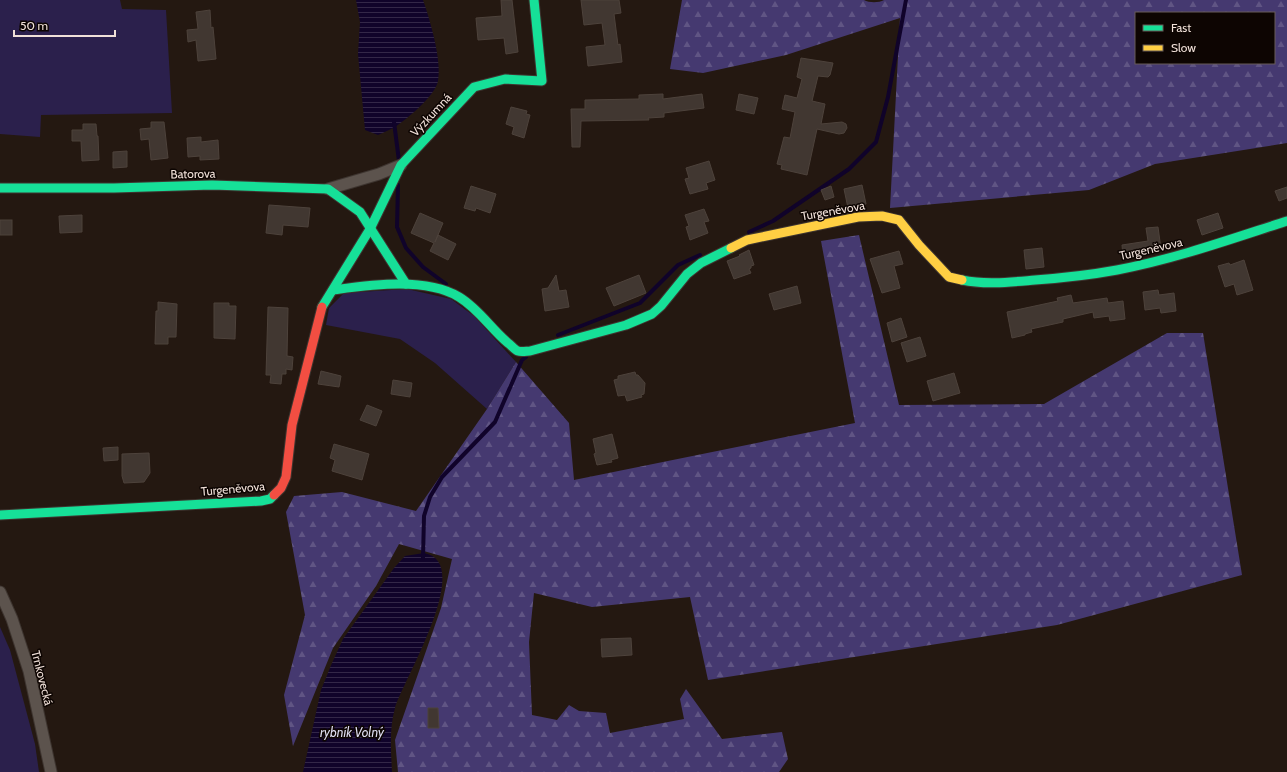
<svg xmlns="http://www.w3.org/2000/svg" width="1287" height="772" font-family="Cabin,sans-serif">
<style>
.grass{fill:#2b204c}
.forest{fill:url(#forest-firs);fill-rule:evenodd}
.water{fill:url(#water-rules)}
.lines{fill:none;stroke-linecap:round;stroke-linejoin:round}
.stream{stroke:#10032a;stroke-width:4}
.building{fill:#413731;stroke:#4d423b}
.street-casing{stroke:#3e3530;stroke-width:13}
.fast-casing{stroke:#3e3530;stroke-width:11}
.slow-casing{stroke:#3e3530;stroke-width:11}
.jam-casing{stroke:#3e3530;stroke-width:11}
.street{stroke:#5c534d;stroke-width:11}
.fast{stroke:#16e098;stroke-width:9}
.slow{stroke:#ffcf43;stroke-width:9}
.jam{stroke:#f24e42;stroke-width:9}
.labels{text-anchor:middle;stroke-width:3;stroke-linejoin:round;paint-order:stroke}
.street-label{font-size:12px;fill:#f0e0d8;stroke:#0d0502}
.water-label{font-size:13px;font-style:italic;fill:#dedcf0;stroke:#0d0502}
</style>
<defs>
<pattern id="forest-firs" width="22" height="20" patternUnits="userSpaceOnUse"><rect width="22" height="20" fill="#453970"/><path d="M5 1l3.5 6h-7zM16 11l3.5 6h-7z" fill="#605584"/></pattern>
<pattern id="water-rules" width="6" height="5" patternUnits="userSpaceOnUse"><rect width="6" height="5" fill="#10032a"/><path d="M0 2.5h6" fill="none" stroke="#332748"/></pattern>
</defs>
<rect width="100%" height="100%" fill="#241811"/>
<!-- grass -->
<g class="grass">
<polygon points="0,0 120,0 122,9 166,10 172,113 41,115 40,137 0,134"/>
<polygon points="407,289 451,299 474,316 516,362 487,409 435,363 400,339 326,325 329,308 344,293"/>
<polygon points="0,627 10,650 35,744 39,772 0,772"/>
</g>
<!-- forest -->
<g class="forest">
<path d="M682,0H864C869,3 879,3 884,0H1287V143L1155,164L1089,190L890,208L900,18L786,55L703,73L670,69ZM1136,13H1274V63H1136Z"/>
<polygon points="859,235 899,405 1044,404 1167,333 1203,333 1242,575 1057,625 708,680 690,597 592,607 534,593 529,642 532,715 557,720 569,705 579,711 606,713 610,733 684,719 680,699 686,689 722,739 782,732 788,759 779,772 398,772 395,740 441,608 452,559 399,544 376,586 333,648 293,746 284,695 305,615 286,512 294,496 342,492 416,511 487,409 516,362 569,423 574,480 855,423 821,241"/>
</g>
<!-- water -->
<g class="water">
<path d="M356,0H423C430,20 442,60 438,81C435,96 408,118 395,127C390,130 384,132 378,135L365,130L358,54L360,22Z"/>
<path d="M424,553C476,562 402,682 395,708C389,729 391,751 392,772H303L321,690L332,663L343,639L394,568L405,556Z"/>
</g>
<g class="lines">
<!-- stream -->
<g class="stream">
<polyline points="394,122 399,161"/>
<polyline points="398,185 397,227 406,248 423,267 446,284"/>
<polyline points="749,232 773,221 849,169 876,142 888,97 906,0"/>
<polyline points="558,335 640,303 678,265 700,255"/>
<polyline points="423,558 424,516 430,497 442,477 495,422 522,360 526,357"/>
</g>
</g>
<!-- building -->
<g class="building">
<polygon points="501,0 512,0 518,52 506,54 504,38 478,40 476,18 502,16"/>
<polygon points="581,0 619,0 621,13 614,14 618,45 620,44 622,62 588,66 586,47 605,45 602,23 584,25"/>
<polygon points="210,10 211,28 213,27 216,59 198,61 196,40 188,42 187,30 198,29 196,12"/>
<polygon points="801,58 833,63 830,75 828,77 818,76 812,101 825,104 821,124 842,122 846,124 847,128 844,133 839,134 817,129 807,175 781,169 782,165 777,164 784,137 790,138 795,112 782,109 785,95 797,98 802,79 797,77"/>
<polygon points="663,94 663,99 702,94 704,108 664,113 664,117 648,118 649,120 581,121 580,147 572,147 571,109 585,109 585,100 639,99 639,95"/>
<polygon points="739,94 758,98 754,114 736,110"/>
<polygon points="511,107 527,111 526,114 530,115 524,138 512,134 514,127 506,124"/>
<polygon points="151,122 164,122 168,158 151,160 149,139 141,140 140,129 151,128"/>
<polygon points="83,124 96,124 97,136 98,136 99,160 82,161 81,141 72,141 72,130 83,130"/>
<polygon points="201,137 201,142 218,140 219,159 200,160 200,156 188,157 187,138"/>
<polygon points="127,151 127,167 113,168 113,152"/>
<polygon points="709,161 715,180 706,183 708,189 690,194 685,179 689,178 686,168"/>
<polygon points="862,185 866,204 848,208 844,189"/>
<polygon points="471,186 496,194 490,213 476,208 475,211 464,208"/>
<polygon points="831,186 834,197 825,200 821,190"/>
<polygon points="1287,187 1287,198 1279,201 1275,191"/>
<polygon points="269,205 310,208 308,227 283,225 282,235 266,233"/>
<polygon points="704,209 709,221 704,222 708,233 690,240 686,227 689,226 685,215"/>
<polygon points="420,213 443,223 435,242 438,235 456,244 448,260 430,251 434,243 411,233"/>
<polygon points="1218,213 1223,228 1202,235 1197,220"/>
<polygon points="82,215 82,232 60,233 59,216"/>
<rect x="0" y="220" width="12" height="15"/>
<polygon points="1158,227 1161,249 1123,257 1122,245 1148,241 1146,228"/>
<polygon points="1042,248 1044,267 1026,269 1024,250"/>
<polygon points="749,250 754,265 751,266 751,268 749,269 751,273 734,279 727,261 740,256 739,255"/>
<polygon points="899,251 903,264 894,266 900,288 882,293 870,259"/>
<polygon points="1244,260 1253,290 1237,295 1234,284 1225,287 1218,266 1229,263 1230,265"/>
<polygon points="556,275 559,291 566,290 569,307 545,311 542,289 548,288"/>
<polygon points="639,275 646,293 614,306 606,288"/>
<polygon points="797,286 801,303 774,310 769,294"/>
<polygon points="1158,290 1159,295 1174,293 1176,311 1161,313 1160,308 1145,310 1143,292"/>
<polygon points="1071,295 1073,303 1107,298 1108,303 1123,301 1125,319 1110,321 1109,316 1094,318 1093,312 1063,319 1063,322 1031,329 1032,332 1025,334 1025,335 1012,338 1007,312 1058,301 1057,298"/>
<polygon points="158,302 177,304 176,337 168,337 168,344 155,344 156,311 158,311"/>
<polygon points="214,303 229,303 229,306 236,306 235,339 214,338"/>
<polygon points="268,307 288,308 287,356 293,357 292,370 286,369 286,374 282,374 281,384 270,383 271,375 266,375"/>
<polygon points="901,318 907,337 892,342 887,323"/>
<polygon points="920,337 926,356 907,362 901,343"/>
<polygon points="321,371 341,376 339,387 318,384"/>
<polygon points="635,372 636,375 638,375 645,383 644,394 641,395 642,397 627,401 625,395 618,396 614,380 618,379 618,376"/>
<polygon points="954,373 960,393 933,401 927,381"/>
<polygon points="393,380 412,383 410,397 391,394"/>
<polygon points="367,405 382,411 376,426 360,420"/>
<polygon points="612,434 618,458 611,460 612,462 597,465 594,454 596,453 593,439"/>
<polygon points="334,444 369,454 362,480 332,471 335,460 330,458"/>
<polygon points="118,447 118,460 104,461 103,448"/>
<polygon points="149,453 150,473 144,482 124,483 122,476 122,454"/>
<polygon points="631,638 632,655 602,657 601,639"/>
<polygon points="428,708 438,708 439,728 428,728"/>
</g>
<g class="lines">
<!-- street casing -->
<g class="street-casing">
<g id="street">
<polyline points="328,189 379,174 401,165"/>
<polyline points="0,592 12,619 29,671 51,772"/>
</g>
</g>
<!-- fast casing -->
<g class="fast-casing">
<g id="fast">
<polyline points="0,188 114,188 212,185 328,189 360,212 406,284"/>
<path d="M962,280C986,285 1011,282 1035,280C1062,278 1090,275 1117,270C1175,259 1231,239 1287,221"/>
<path d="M333,290C371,285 425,277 459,297C479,309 491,329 508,343C511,345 515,350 518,351C521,352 527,351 530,351L626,325L652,314L661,306L687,274L701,263L731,248"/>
<polyline points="322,307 370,229 401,165 474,87 505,79 542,81 534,0"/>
<polyline points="0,515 261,501 270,499 274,495"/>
</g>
</g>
<!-- slow casing -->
<g class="slow-casing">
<polyline id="slow" points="731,248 747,240 858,217 882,216 899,220 919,245 949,277 962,280"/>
</g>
<!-- jam casing -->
<g class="jam-casing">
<polyline id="jam" points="274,495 281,488 286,477 292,425 322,307"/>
</g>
<!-- street -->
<use href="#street" class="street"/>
<!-- fast -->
<use href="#fast" class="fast"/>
<!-- slow -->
<use href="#slow" class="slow"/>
<!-- jam -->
<use href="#jam" class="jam"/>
</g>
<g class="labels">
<!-- street labels -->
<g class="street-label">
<text transform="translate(431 115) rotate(-47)" y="4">Výzkumná</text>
<text transform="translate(193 174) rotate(-1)" y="4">Batorova</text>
<text transform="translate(833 211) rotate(-10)" y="4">Turgeněvova</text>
<text transform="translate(1151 249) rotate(-13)" y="4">Turgeněvova</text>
<text transform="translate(233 489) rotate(-5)" y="4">Turgeněvova</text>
<text transform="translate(42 678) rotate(76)" y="4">Trnkovecká</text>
</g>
<!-- water labels -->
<g class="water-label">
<text x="352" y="737">rybník Volný</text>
</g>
</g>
<!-- legend -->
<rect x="1135" y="12" width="140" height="52" fill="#0d0502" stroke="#685d58"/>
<rect x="1143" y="25" width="20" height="6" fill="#16e098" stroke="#685d58"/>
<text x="1171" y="32" font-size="12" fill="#f0e0d8">Fast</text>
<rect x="1143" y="45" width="20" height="6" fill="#ffcf43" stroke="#685d58"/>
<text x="1171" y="52" font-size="12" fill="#f0e0d8">Slow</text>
<!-- scale -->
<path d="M14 30v6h101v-6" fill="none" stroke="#f0e0d8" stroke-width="2"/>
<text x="20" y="30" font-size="12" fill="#f0e0d8" stroke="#0d0502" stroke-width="3" paint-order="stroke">50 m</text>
</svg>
